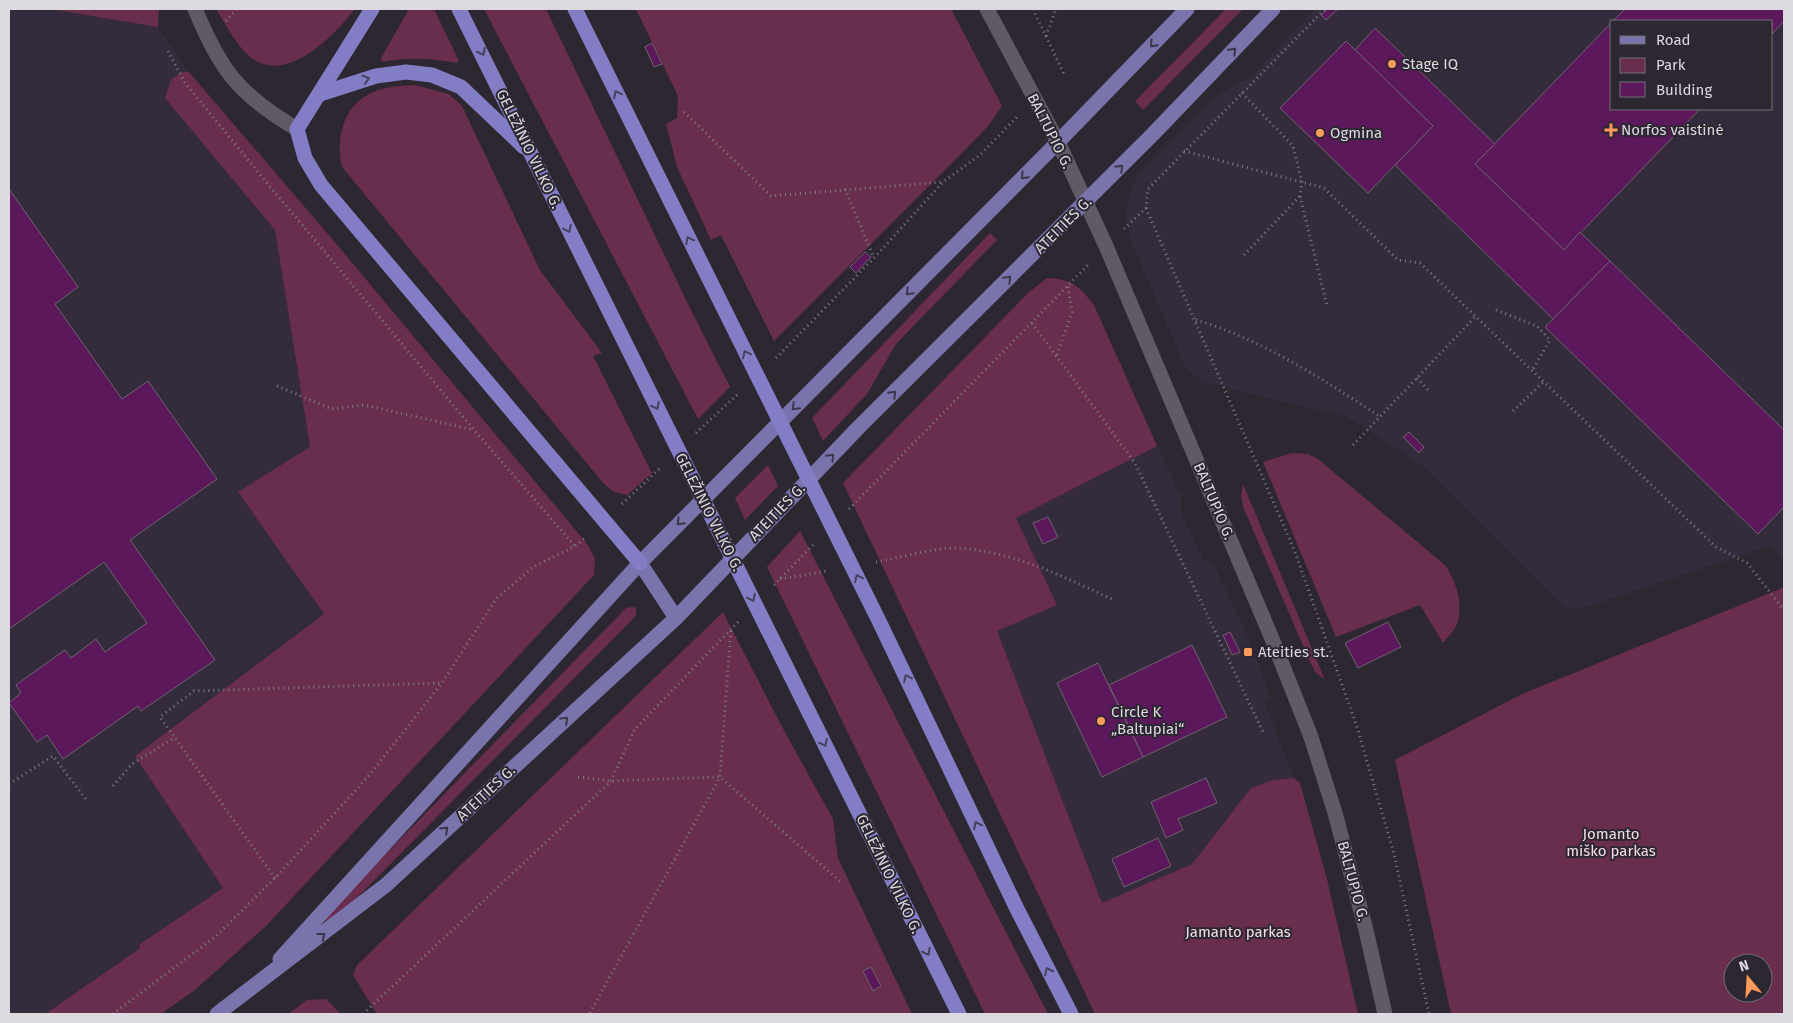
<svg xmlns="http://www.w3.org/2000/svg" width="1793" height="1023" font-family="'Fira Sans',sans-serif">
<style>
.built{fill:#342c3c;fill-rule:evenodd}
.green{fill:#692d4d;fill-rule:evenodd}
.building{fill:#5b185b;stroke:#6d636c}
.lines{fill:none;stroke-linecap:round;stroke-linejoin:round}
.path{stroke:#7f7b84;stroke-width:3;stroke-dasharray:1 4;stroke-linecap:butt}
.minor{stroke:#5f5a65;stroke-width:15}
.tertiary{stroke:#5f5a65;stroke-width:15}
.primary{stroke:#7a74ad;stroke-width:15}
.trunk{stroke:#837dc5;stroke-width:15}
.oneway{stroke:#3c364a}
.oneway2{stroke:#46415d}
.poi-dot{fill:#ff9b5a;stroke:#2c2731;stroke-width:2}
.labels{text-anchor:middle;stroke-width:4;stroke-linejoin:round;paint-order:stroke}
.poi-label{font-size:15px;fill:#dcd9e0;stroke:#2c2731;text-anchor:start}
.street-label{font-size:15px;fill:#dcd9e0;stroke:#2c2731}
.park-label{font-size:15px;fill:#f6dce8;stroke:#2c2731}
</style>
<rect width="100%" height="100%" fill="#2c2731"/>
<!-- built -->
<g class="built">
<polygon points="9,9 51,9 158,27 189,72 182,72 166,98 275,230 310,448 238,492 324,614 135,756 223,888 140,944 139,949 45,1014 9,1014"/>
<path d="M1315,9H1784V562L1770,546L1577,610L1563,606L1423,466L1348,417L1203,382L1186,368L1130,239L1126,214L1128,200L1132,186L1140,173L1214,97L1250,77ZM1612,21H1772V109H1612Z"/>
<polygon points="1157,446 1181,496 1181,512 1203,560 1213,563 1249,639 1270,696 1265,704 1294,778 1273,780 1251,788 1192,864 1102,904 997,631 1057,605 1016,518"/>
</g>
<!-- green -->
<g class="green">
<polygon points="51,9 159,9 158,27"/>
<path d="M216,9H355C334,36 285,87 249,56C235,43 226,25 216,9Z"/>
<path d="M409,9H434L459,61L456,63C430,58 408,57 382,62L381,58Z"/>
<polygon points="484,9 546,9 689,306 730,387 698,419"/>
<polygon points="636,9 951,9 1002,106 988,126 965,150 774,341 721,235 711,240 677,167 666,124 677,118 678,96"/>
<polygon points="1226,9 1243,9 1143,110 1135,101"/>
<polygon points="182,72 189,72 339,247 588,545 595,559 594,575 266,926 195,990 161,1014 45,1014 139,949 140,944 223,888 135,756 324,614 238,492 310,447 275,230 165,98 171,80"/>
<path d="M415,85L449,94L462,106L540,270L602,353L593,356L652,473L627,495L614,492L604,484L342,167C335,138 344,104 373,92C387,86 401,86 415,85Z"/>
<polygon points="990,233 997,240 896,344 867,394 823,441 812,418"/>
<path d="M1047,278C1072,279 1079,286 1094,305L1157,446L1016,518L1057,605L997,631L1102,903L1192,864L1251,788L1273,780L1294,778L1300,783L1327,879L1358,1014H1095L843,483L1028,293Z"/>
<path d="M1292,453L1308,454L1318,459L1446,566C1456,583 1464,603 1457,624C1455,630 1447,638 1443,643L1420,605L1336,637L1263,462Z"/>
<polygon points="768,465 778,486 745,520 735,498"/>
<polygon points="1243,484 1325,680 1315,672 1308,657 1243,507 1241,497"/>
<polygon points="800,531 1048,1014 985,1014 767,567"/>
<path d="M1784,587V1014H1451L1395,760L1520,695ZM1733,963H1763V993H1733Z"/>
<polygon points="633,607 636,608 636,615 629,623 332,923 326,922 326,915 626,608"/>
<polygon points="723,612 780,723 833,819 838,858 912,1014 377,1014 353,975 357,965"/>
<polygon points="326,999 341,1014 288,1014 307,1000"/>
</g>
<!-- building -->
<g class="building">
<polygon points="1327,9 1338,9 1326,20 1321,15"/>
<polygon points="1625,9 1784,9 1784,21 1772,34 1772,21 1613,21"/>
<polygon points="1612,22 1612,109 1700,109 1564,250 1475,164"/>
<polygon points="1375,28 1495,144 1475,164 1564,250 1580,232 1610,261 1553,319 1395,165 1433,126 1355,50"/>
<polygon points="1346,41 1433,126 1368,193 1280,108"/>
<polygon points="652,43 662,64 654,67 645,47"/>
<polygon points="9,189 78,287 55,304 122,399 148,381 217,479 130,540 215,660 141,711 138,706 63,759 47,735 37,742 9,703 21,693 16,685 65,650 71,658 96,639 105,652 147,623 104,562 9,629"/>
<polygon points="865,252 871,257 856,273 850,267"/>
<polygon points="1610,261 1784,430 1784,507 1758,534 1545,327"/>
<polygon points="1409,432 1424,447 1419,453 1403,437"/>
<polygon points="1048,517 1058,537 1043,544 1033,523"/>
<polygon points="1388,622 1401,647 1358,668 1345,643"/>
<polygon points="1230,632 1240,652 1232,655 1223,635"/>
<polygon points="1192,645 1227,717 1143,757 1109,685"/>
<polygon points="1098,663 1143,757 1102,777 1057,683"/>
<polygon points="1206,778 1217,803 1178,819 1183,830 1166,838 1151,802"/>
<polygon points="1158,838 1171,866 1124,887 1112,859"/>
<polygon points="871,967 881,986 873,991 863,971"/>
</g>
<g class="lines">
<!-- path -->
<g class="path">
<polyline points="1033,9 1064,74"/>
<polyline points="226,21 237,9"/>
<polyline points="1046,36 1056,9"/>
<polyline points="168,51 185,83 267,183 474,430 575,546"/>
<polyline points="1242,93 1293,146 1302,182 1300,196 1327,306"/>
<polyline points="684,112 771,196 943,182"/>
<polyline points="1184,151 1324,188 1398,260 1420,263 1716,547 1747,563 1784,610"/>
<polyline points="845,189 874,258"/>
<polyline points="1146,208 1295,552 1357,727 1394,854 1429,1014"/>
<polyline points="1124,229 1146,208 1148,189 1325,9"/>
<polyline points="1244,255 1300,196"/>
<polyline points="1496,310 1537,326 1550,340 1532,371"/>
<path d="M1196,320C1259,338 1324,380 1379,416"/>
<polyline points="1032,323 1135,463 1264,734"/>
<polyline points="1057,355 1072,312 1068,286"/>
<polyline points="776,358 874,258 943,182 980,155 1017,117"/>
<polyline points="1417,378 1430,392"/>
<polyline points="277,386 332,409 364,405 474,430"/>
<polyline points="1513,411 1543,382"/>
<polyline points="696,433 739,393"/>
<polyline points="1353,445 1475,317"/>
<polyline points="622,504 661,467"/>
<polyline points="849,509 1088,265"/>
<path d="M876,562C899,558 933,548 955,548C1011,550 1064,577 1114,600"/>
<polyline points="780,579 828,571"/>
<polyline points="774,585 813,545"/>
<polyline points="578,777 611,781 720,777 841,882"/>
<polyline points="9,784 53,756 88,802"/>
<polyline points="113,786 132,764 174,738"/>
<polyline points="275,878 160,717 194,691 441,683"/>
<polyline points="590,1013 720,777 731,629"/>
<polyline points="113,1014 215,937 275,878 367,778 442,683 496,599 533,567 575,546 586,537"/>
<polyline points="363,1014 611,781 635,729 738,622"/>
</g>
<!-- minor -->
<path class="minor" d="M195,9C221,71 238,94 297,129"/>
<!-- tertiary -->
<polyline class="tertiary" points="987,9 1058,142 1106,246 1273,641 1311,737 1335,813 1366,930 1385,1014"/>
<!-- primary -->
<g class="primary">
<polyline points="640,563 676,618"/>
<polyline points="280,959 640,563 1058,142 1187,9"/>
<polyline points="217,1014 386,885 676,618 858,428 1154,133 1273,9"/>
</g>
<!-- trunk -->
<g class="trunk">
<polyline points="372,9 297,129 305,158 321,185 640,563"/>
<polyline points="459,9 959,1014"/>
<polyline points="575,9 879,621 1017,909 1071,1014"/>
<polyline points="320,94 376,76 406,72 432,75 461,87 524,147"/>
</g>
</g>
<!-- one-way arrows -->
<defs><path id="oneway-chevron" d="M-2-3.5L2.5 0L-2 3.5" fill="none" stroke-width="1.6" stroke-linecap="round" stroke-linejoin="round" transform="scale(1.25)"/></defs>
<g class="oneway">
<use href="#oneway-chevron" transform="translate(1153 44) rotate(134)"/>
<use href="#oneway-chevron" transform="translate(1233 51) rotate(-46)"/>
<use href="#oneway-chevron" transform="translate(1120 168) rotate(-45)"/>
<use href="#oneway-chevron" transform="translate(1024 176) rotate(135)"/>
<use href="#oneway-chevron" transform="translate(1008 279) rotate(-45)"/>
<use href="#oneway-chevron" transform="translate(909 292) rotate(135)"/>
<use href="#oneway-chevron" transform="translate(893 394) rotate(-45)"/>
<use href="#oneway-chevron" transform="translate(795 407) rotate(135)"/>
<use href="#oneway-chevron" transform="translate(831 457) rotate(-46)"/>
<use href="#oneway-chevron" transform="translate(680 522) rotate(135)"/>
<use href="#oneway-chevron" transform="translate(565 720) rotate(-43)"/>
<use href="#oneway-chevron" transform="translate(445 830) rotate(-43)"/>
<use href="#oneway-chevron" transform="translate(322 936) rotate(-38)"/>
</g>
<g class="oneway2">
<use href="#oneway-chevron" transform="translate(482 52) rotate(63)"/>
<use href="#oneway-chevron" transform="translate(366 79) rotate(-17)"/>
<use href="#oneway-chevron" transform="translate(617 94) rotate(-116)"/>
<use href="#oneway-chevron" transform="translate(568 229) rotate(64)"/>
<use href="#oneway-chevron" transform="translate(689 240) rotate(-116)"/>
<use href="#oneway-chevron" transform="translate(746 354) rotate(-116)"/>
<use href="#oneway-chevron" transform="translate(656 406) rotate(63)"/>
<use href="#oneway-chevron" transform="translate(858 578) rotate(-116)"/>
<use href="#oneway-chevron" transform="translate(752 598) rotate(63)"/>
<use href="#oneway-chevron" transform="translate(907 678) rotate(-116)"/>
<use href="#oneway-chevron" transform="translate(824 743) rotate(64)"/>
<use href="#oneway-chevron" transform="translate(977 825) rotate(-116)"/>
<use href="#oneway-chevron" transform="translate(927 952) rotate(63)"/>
<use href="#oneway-chevron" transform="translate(1048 971) rotate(-117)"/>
</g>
<!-- markers -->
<g class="poi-dot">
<circle cx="1392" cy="64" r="5"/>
<path d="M1608.5 122.5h5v5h5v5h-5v5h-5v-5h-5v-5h5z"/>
<circle cx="1320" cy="133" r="5"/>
<rect x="1243" y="647" width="10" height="10" rx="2.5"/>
<circle cx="1101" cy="721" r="5"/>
</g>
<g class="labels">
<!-- poi labels -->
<g class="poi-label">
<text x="1402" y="69">Stage IQ</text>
<text x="1621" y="135">Norfos vaistinė</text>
<text x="1330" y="138">Ogmina</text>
<text x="1258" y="657">Ateities st.</text>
<text x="1111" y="717">Circle K<tspan x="1111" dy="17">„Baltupiai“</tspan></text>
</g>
<!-- street labels -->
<g class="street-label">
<text transform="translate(1050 131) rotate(63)" y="5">BALTUPIO G.</text>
<text transform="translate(529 149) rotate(64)" y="5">GELEŽINIO VILKO G.</text>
<text transform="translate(1063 225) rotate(-45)" y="5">ATEITIES G.</text>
<text transform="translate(1214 501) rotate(67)" y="5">BALTUPIO G.</text>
<text transform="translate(709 512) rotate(63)" y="5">GELEŽINIO VILKO G.</text>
<text transform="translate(777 512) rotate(-46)" y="5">ATEITIES G.</text>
<text transform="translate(486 793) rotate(-43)" y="5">ATEITIES G.</text>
<text transform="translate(889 874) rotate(64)" y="5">GELEŽINIO VILKO G.</text>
<text transform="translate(1353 881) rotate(75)" y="5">BALTUPIO G.</text>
</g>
<!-- park labels -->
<g class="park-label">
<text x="1611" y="839">Jomanto<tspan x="1611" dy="17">miško parkas</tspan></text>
<text x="1238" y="937">Jamanto parkas</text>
</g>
</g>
<!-- border -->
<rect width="1793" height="1023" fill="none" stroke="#dcd9e0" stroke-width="20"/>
<!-- legend -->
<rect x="1610" y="20" width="162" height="90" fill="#2c2731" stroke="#726e77"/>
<rect x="1620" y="36" width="25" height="8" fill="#7a74ad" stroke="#726e77"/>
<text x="1656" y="45" font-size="15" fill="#dcd9e0">Road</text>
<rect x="1620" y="58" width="25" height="15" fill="#692d4d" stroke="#726e77"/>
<text x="1656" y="70" font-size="15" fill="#dcd9e0">Park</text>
<rect x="1620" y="82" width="25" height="15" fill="#5b185b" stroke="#726e77"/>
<text x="1656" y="95" font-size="15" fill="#dcd9e0">Building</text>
<!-- north arrow -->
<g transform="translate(1748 978) rotate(342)"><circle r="24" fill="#2c2731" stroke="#726e77"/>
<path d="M0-4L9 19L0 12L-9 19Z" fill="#ff9b5a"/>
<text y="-8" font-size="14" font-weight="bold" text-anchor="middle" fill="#dcd9e0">N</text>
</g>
</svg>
